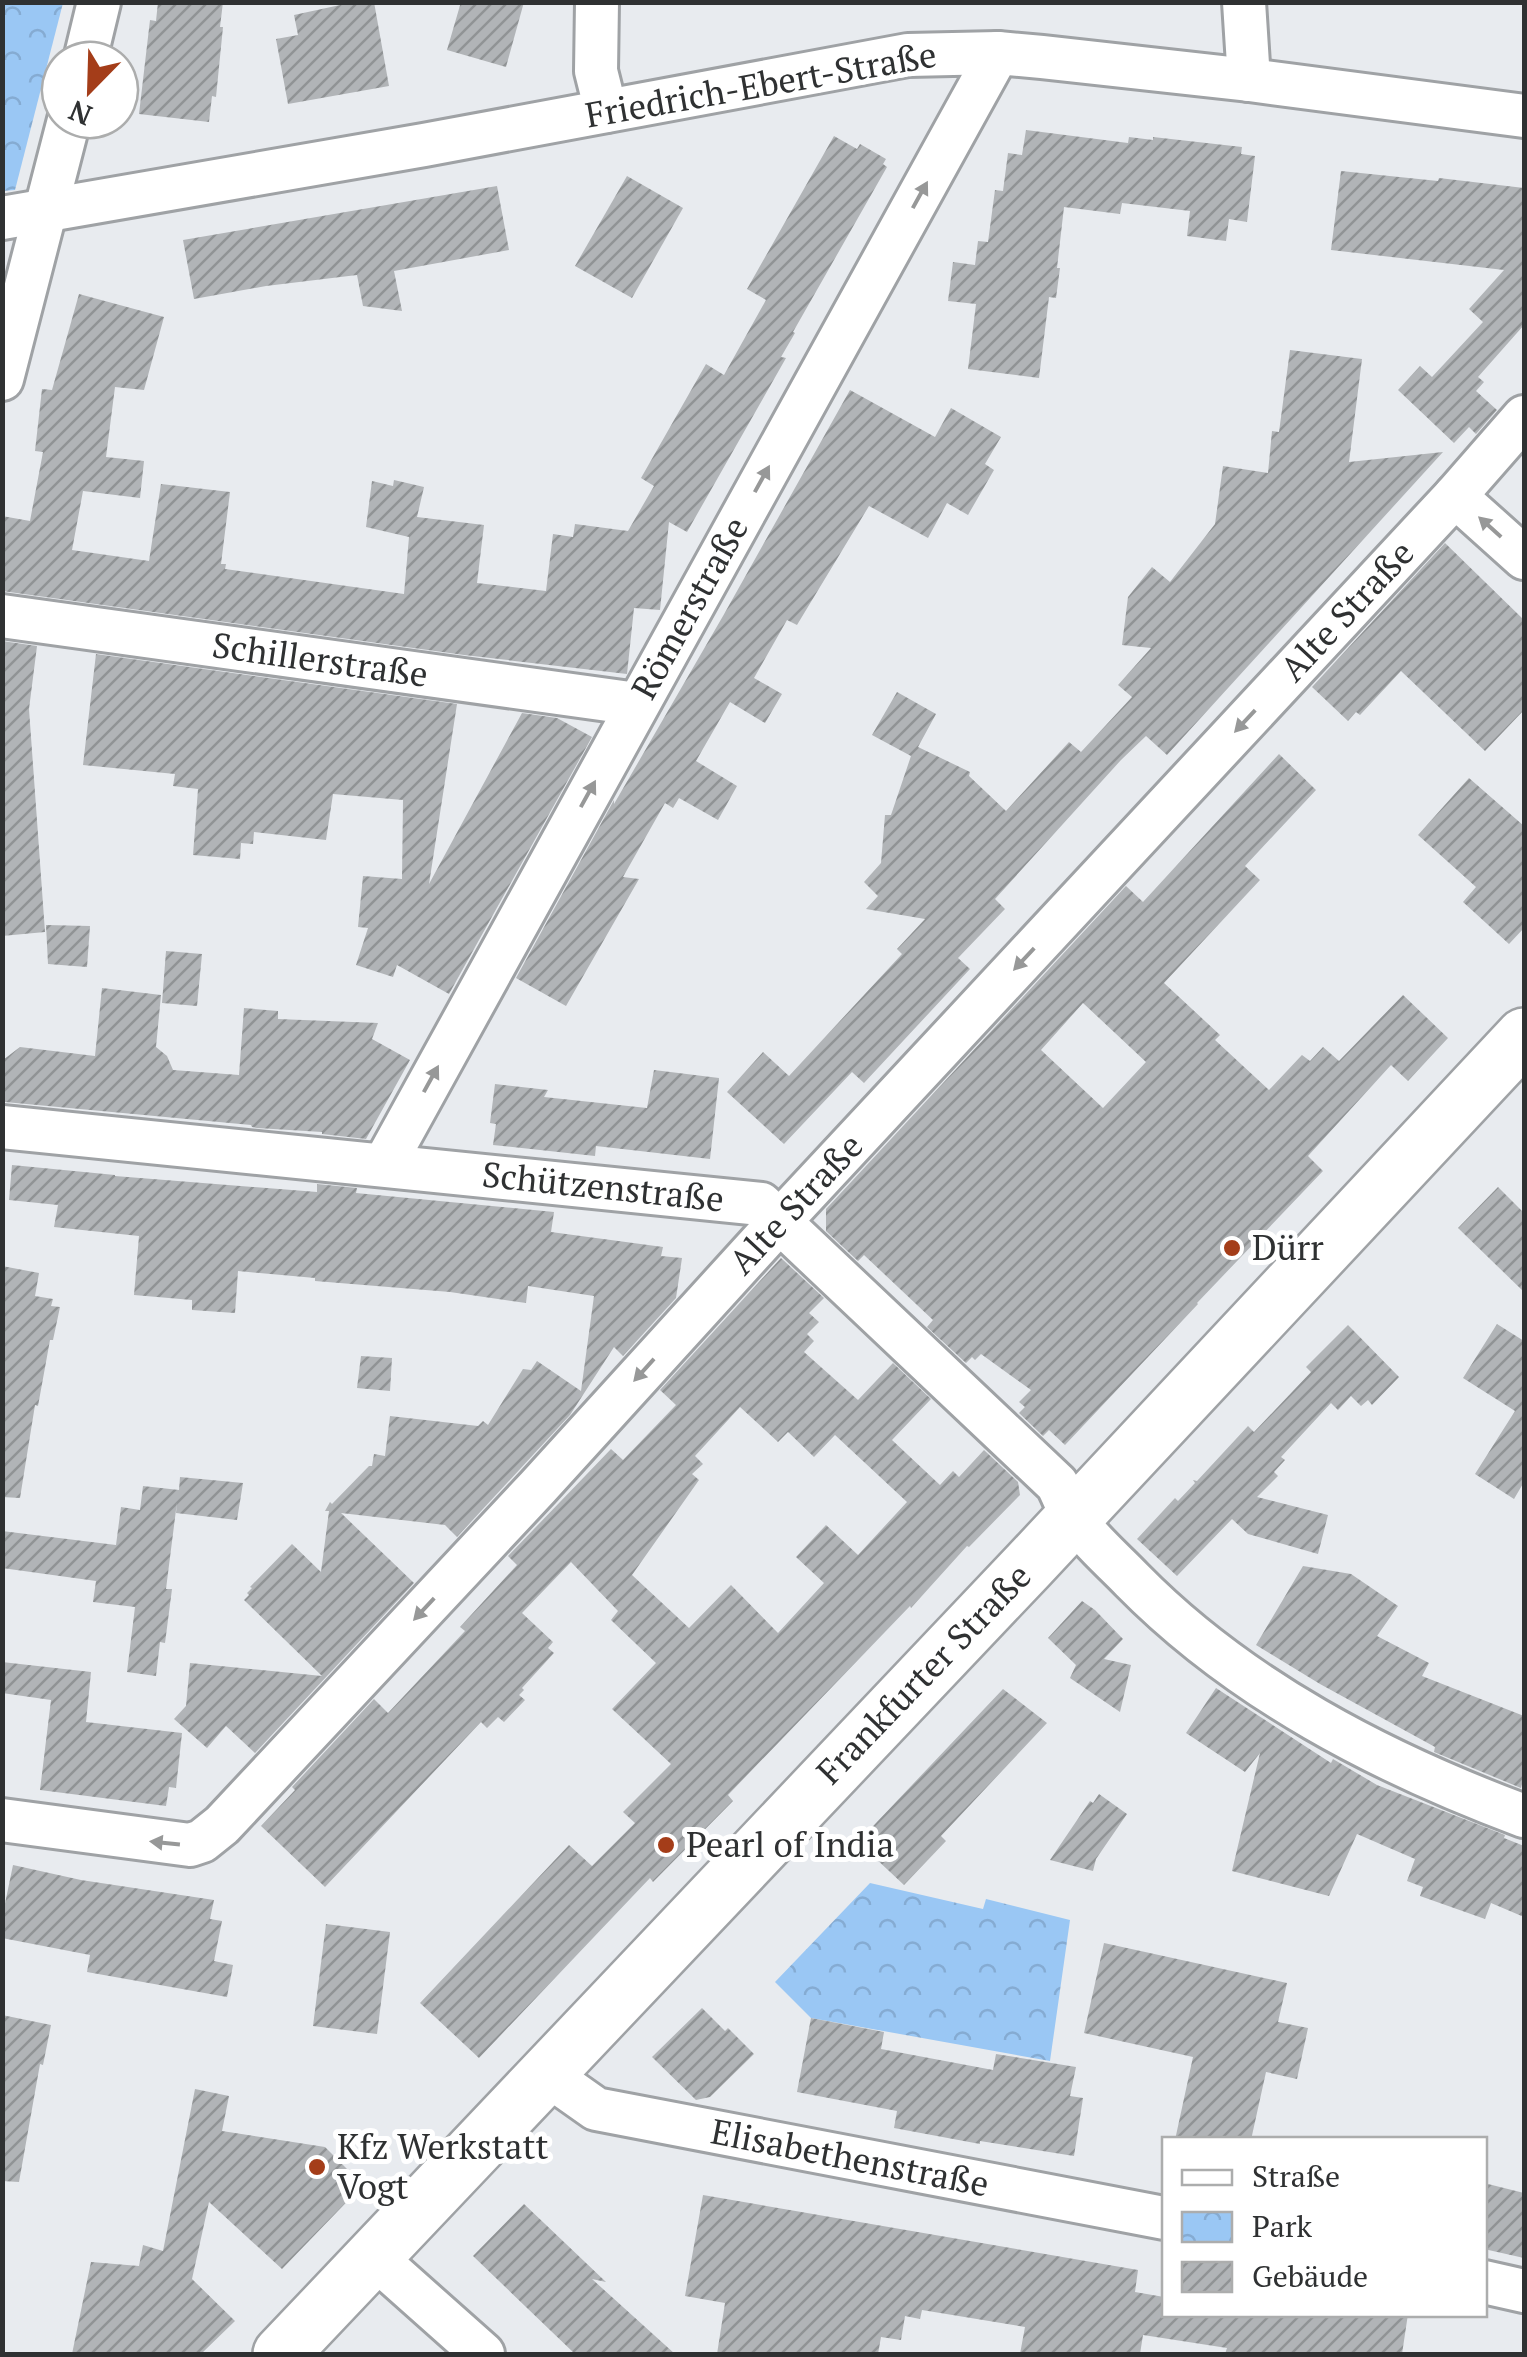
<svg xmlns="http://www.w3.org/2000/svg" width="1527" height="2357" font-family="'PT Serif',serif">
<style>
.park{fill:url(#park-crowns)}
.building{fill:url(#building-hatch);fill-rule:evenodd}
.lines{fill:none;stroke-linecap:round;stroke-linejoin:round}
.street-casing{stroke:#9fa2a5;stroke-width:48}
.secondary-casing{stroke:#9fa2a5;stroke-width:60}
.street{stroke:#fff;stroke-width:42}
.secondary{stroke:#fff;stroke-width:55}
.oneway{fill:#979898}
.poi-dot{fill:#a43d19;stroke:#fff;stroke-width:4}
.labels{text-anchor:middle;stroke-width:10;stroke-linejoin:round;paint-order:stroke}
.street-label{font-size:35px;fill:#2f3132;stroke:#fff}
.poi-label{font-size:35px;fill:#2f3132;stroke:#fff;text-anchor:start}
</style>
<defs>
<pattern id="park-crowns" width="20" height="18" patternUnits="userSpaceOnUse" patternTransform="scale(2.5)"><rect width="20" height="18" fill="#9ac7f4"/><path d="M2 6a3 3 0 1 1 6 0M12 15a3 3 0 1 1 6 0" fill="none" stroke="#85abd2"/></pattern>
<pattern id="building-hatch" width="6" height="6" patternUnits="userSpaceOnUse" patternTransform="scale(2.5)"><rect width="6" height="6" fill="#b1b4b7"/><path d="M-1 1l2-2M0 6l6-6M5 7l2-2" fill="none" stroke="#909395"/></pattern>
</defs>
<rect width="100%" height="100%" fill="#e8ebef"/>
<!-- park -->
<g class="park">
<polygon points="3,2 63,3 15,190 3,191"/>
<polygon points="870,1883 983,1909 986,1899 1070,1920 1050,2061 811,2018 775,1982"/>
</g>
<!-- building -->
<g class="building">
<polygon points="158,2 223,2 220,27 223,27 216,97 212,96 209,122 139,114 150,20 156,21"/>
<polygon points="354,2 374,2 389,86 288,104 276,39 298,35 294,15"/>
<polygon points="461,2 524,2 506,67 447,50"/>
<polygon points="1026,130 1128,143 1129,137 1153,140 1153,137 1242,147 1241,154 1255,156 1247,222 1229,219 1226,241 1187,236 1190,211 1122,203 1120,214 1064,207 1057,268 1060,268 1056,298 1049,297 1039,378 968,369 976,304 948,301 953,262 975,265 978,241 988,242 995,190 1003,191 1008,153 1022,155"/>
<polygon points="834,136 857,149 860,144 886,159 883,164 887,167 793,332 795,333 781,357 786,358 687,532 669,522 660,610 634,608 627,674 464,655 2,591 2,516 30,521 43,452 35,451 42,389 52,390 79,294 164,317 144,390 115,387 106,457 144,461 140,498 83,491 72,550 149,561 161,484 230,492 221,564 226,564 225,569 404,594 409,537 366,527 372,481 393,486 394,480 424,487 417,517 484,525 477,583 546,591 553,534 573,537 575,524 628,531 654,486 641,478 706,364 724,375 766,300 747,289"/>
<polygon points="1341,171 1438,181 1439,178 1524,188 1524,325 1478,377 1484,382 1476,391 1497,410 1476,434 1469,427 1454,443 1398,390 1420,366 1432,377 1483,322 1469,309 1504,270 1331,250"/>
<polygon points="627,176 683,208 632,298 575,266"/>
<polygon points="497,186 509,250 394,271 402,311 363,306 357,275 266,286 194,299 183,240"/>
<polygon points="1290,350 1362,359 1349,462 1443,452 1167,755 1146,736 1121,760 995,899 1005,909 958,958 970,969 864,1083 852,1072 784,1144 727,1092 763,1052 789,1076 902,954 897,949 925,919 866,909 878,896 864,882 881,863 885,815 891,815 911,756 872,735 897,692 936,714 918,747 970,772 969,776 1006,811 1069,742 1081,752 1132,697 1118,685 1151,648 1122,645 1128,597 1152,567 1170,582 1215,524 1223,466 1268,473 1272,431 1279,432"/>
<polygon points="850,390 935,437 951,408 1001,437 985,464 994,470 968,515 947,503 928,538 869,506 797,625 787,620 754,678 782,694 765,723 730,702 696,761 737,786 718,820 679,798 673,808 665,803 623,877 639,879 566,1006 516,978 614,800 614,804 723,616"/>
<polygon points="1445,543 1524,620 1524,710 1485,751 1401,671 1360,715 1356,712 1348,721 1312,687"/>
<polygon points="2,641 37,646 29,709 45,932 2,936"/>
<polygon points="96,654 457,704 429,884 522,713 557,718 592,737 449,994 397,965 393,977 356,965 368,928 358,927 363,876 402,879 403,800 333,794 326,840 254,832 253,844 241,843 240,859 193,855 198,789 173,786 175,774 83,765"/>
<path d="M1279,754L1316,790L1245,866L1260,880L1164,983L1220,1035L1215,1040L1269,1090L1302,1055L1310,1061L1323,1047L1339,1061L1403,995L1448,1038L1408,1081L1391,1065L1308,1156L1323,1171L1197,1303L1198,1304L1065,1445L1049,1430L1043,1436L1019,1413L1025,1407L1019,1402L1031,1390L981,1354L975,1360L972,1357L966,1363L927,1327L933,1320L864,1255L858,1261L826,1231V1209L1126,886L1143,902ZM1083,1003L1146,1062L1103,1108L1041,1050Z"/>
<polygon points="1469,778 1524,826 1524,928 1509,944 1463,902 1476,887 1418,835"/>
<polygon points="46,925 90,926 87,967 48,964"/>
<polygon points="166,951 202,954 197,1006 162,1003"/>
<polygon points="102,988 161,995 156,1047 167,1056 173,1070 239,1075 244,1008 278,1011 278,1019 378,1023 372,1039 410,1060 366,1139 322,1134 322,1132 257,1128 252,1127 251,1125 5,1102 3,1060 20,1047 95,1056"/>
<polygon points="654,1070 719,1078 710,1159 596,1146 595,1156 493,1145 496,1124 490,1123 495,1084 548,1090 544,1097 647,1108"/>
<polygon points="12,1165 115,1175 115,1176 317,1192 317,1184 357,1188 356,1193 554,1212 551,1232 663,1247 661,1256 682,1258 676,1298 623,1356 614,1347 570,1415 457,1537 445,1525 341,1513 414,1583 255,1753 226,1726 207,1748 174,1719 186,1706 190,1663 322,1676 244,1600 249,1595 247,1593 252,1588 250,1587 292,1544 321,1572 329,1511 325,1511 330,1502 332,1504 369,1466 372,1466 374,1454 385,1456 390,1416 478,1426 483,1421 488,1425 523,1369 531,1370 537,1361 581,1391 594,1296 528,1286 526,1303 450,1292 315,1281 315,1278 238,1271 235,1313 192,1310 192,1300 134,1295 139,1236 54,1227 58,1205 9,1200"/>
<polygon points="1498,1187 1524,1213 1524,1292 1458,1228"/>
<path d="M781,1258L824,1298L809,1313L819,1322L807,1334L814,1341L804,1352L858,1400L893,1363L931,1399L892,1440L940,1485L953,1471L959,1477L984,1450L1018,1482L1020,1495L969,1547L967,1546L911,1608L910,1606L728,1795L733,1801L653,1882L650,1878L479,2058L420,2003L569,1845L592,1866L635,1823L623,1812L671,1764L612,1709L656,1663L611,1620L618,1611L571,1562L522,1613L553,1642L548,1648L554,1653L522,1688L524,1690L519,1695L525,1700L504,1722L498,1717L487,1728L481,1722L325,1887L261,1826L295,1790L292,1787L374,1699L388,1713L465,1631L460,1627L517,1565L508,1556L611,1449L623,1460L676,1405L660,1390ZM740,1407L778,1442L788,1432L814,1457L835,1435L907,1502L858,1555L826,1525L796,1557L824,1583L778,1633L731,1585L689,1628L632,1575L699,1480L692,1474L703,1464L695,1456Z"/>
<polygon points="2,1266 39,1273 35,1296 53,1299 51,1306 60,1307 53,1340 50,1340 38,1406 35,1405 20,1498 2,1497"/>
<polygon points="1497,1324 1524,1341 1524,1482 1514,1499 1475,1474 1515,1411 1463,1378"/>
<polygon points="1348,1325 1399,1377 1372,1405 1368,1400 1361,1406 1351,1396 1338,1410 1331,1403 1281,1457 1285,1460 1274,1472 1278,1476 1257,1497 1328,1515 1318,1554 1248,1534 1232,1519 1177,1576 1137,1539 1175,1498 1178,1501 1195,1483 1193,1480 1197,1481 1248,1426 1254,1432 1311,1372 1306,1367"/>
<polygon points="361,1356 392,1358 390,1391 357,1388"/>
<polygon points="180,1477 243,1483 237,1520 176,1513 177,1502 166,1589 172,1589 165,1643 160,1642 156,1676 127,1672 135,1607 93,1602 96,1581 2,1568 2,1531 116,1545 121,1507 140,1510 143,1486 179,1490"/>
<polygon points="1303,1566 1351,1574 1398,1606 1377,1636 1429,1663 1422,1676 1524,1716 1524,1776 1521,1788 1434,1752 1435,1747 1320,1684 1256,1645"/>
<polygon points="1082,1601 1095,1610 1123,1639 1104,1659 1131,1665 1120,1712 1070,1678 1076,1665 1048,1638"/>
<polygon points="2,1662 91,1672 86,1722 182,1733 176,1788 169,1787 166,1806 40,1790 51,1700 2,1693"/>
<polygon points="1216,1688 1331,1763 1333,1759 1377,1785 1505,1835 1504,1838 1524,1846 1524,1917 1491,1903 1485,1919 1420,1896 1423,1887 1407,1881 1415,1859 1357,1834 1329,1896 1232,1871 1260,1753 1245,1772 1186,1733"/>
<polygon points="1003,1689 1047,1723 941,1836 946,1841 904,1885 858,1842"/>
<polygon points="1099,1794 1127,1814 1096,1859 1093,1871 1050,1860 1090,1801 1093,1803"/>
<polygon points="13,1865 81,1880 214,1900 210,1919 222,1921 214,1961 233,1965 227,1997 87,1972 90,1955 2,1938 2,1918"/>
<polygon points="326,1924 390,1932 377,2034 313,2026"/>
<polygon points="1104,1943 1287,1983 1278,2022 1308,2028 1297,2079 1266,2072 1251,2140 1175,2140 1193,2057 1084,2033"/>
<polygon points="702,2008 725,2031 728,2028 754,2054 710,2097 696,2100 652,2057"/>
<polygon points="2,2015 51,2025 43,2065 40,2064 19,2182 2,2181"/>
<polygon points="811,2018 884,2032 881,2049 993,2070 996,2054 1076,2067 1070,2096 1083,2098 1074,2156 980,2141 980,2144 894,2128 897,2111 797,2092"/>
<polygon points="195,2089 229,2096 222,2131 325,2147 363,2185 282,2269 209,2202 192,2279 235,2321 201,2354 72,2354 91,2262 139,2266 143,2245 163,2251"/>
<polygon points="1484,2183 1524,2193 1524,2258 1484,2249"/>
<polygon points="703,2195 1138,2270 1135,2292 1164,2297 1164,2314 1408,2314 1402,2354 1225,2354 1227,2348 1143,2335 1140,2354 1020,2354 1025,2327 922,2310 920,2319 905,2316 901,2340 881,2337 878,2354 717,2354 725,2303 685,2296"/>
<polygon points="524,2204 606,2282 592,2279 675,2354 575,2354 473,2256"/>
</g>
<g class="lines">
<!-- street casing -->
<g class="street-casing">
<g id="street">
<polyline points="597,2 596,71 606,111"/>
<polyline points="1244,2 1249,80"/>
<polyline points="85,60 99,2"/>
<polyline points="2,218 424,145 908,55 998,53 1042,57 1249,80 1524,116"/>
<polyline points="2,379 69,120"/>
<polyline points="1455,496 1524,558"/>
<polyline points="2,616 637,704"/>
<path d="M2,1127L761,1204L1057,1484C1063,1495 1067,1508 1074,1518C1090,1541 1113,1560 1132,1580C1240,1690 1382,1763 1524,1816"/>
<polyline points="384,1165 998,53"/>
<polyline points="2,1820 190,1845 202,1841 222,1825 538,1487 781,1220 1455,496 1524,417"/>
<polyline points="545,2073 596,2109 1164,2218"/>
<polyline points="374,2257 483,2354"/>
<polyline points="1484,2282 1524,2291"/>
</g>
</g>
<!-- secondary casing -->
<g class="secondary-casing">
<polyline id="secondary" points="281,2354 1029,1565 1524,1036"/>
</g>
<!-- street -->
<use href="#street" class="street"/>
<!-- secondary -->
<use href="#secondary" class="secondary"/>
</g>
<!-- one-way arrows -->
<defs><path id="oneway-solid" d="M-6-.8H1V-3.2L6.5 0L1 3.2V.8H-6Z" transform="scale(2.5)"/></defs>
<g class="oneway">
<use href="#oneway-solid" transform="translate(920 195) rotate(-61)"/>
<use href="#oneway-solid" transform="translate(762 479) rotate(-61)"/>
<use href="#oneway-solid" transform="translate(1490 527) rotate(-138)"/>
<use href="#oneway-solid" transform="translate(1245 721) rotate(133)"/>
<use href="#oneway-solid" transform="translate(588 794) rotate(-61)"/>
<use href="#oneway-solid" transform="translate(1024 959) rotate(133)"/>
<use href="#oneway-solid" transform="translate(431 1079) rotate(-61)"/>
<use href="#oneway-solid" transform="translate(644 1370) rotate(132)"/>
<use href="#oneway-solid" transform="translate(424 1609) rotate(133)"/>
<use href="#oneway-solid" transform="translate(165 1843) rotate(-174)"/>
</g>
<!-- markers -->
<g class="poi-dot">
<circle cx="1232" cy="1248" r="10"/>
<circle cx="666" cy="1845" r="10"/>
<circle cx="317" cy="2167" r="10"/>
</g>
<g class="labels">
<!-- street labels -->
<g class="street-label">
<text transform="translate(761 85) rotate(-10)" y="12">Friedrich-Ebert-Straße</text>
<text transform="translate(690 608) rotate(-61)" y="12">Römerstraße</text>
<text transform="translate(1347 611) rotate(-47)" y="12">Alte Straße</text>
<text transform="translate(320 660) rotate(8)" y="12">Schillerstraße</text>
<text transform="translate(603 1187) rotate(6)" y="12">Schützenstraße</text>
<text transform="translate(796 1204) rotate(-47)" y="12">Alte Straße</text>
<text transform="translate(924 1674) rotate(-46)" y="12">Frankfurter Straße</text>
<text transform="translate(850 2158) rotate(11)" y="12">Elisabethenstraße</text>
</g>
<!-- poi labels -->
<g class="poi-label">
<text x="1252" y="1260">Dürr</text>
<text x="686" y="1857">Pearl of India</text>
<text x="337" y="2159">Kfz Werkstatt<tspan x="337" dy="40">Vogt</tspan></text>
</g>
</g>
<!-- border -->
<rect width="1527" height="2357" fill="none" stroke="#2f3132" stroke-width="10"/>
<!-- legend -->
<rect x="1162" y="2137" width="325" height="180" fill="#ffffff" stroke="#acadad" stroke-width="2.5"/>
<rect x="1182" y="2170" width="50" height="15" fill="#ffffff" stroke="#acadad" stroke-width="2.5"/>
<text x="1252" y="2187" font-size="30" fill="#2f3132">Straße</text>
<rect x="1182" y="2212" width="50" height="30" fill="url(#park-crowns)" stroke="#acadad" stroke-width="2.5"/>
<text x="1252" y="2237" font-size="30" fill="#2f3132">Park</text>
<rect x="1182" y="2262" width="50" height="30" fill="url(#building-hatch)" stroke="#acadad" stroke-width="2.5"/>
<text x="1252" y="2287" font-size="30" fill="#2f3132">Gebäude</text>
<!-- north arrow -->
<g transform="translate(90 90) rotate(203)"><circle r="48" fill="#ffffff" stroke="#acadad" stroke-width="2.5"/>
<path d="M0-8L18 38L0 25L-18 38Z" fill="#a43d19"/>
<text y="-15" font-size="28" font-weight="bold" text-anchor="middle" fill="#2f3132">N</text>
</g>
</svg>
